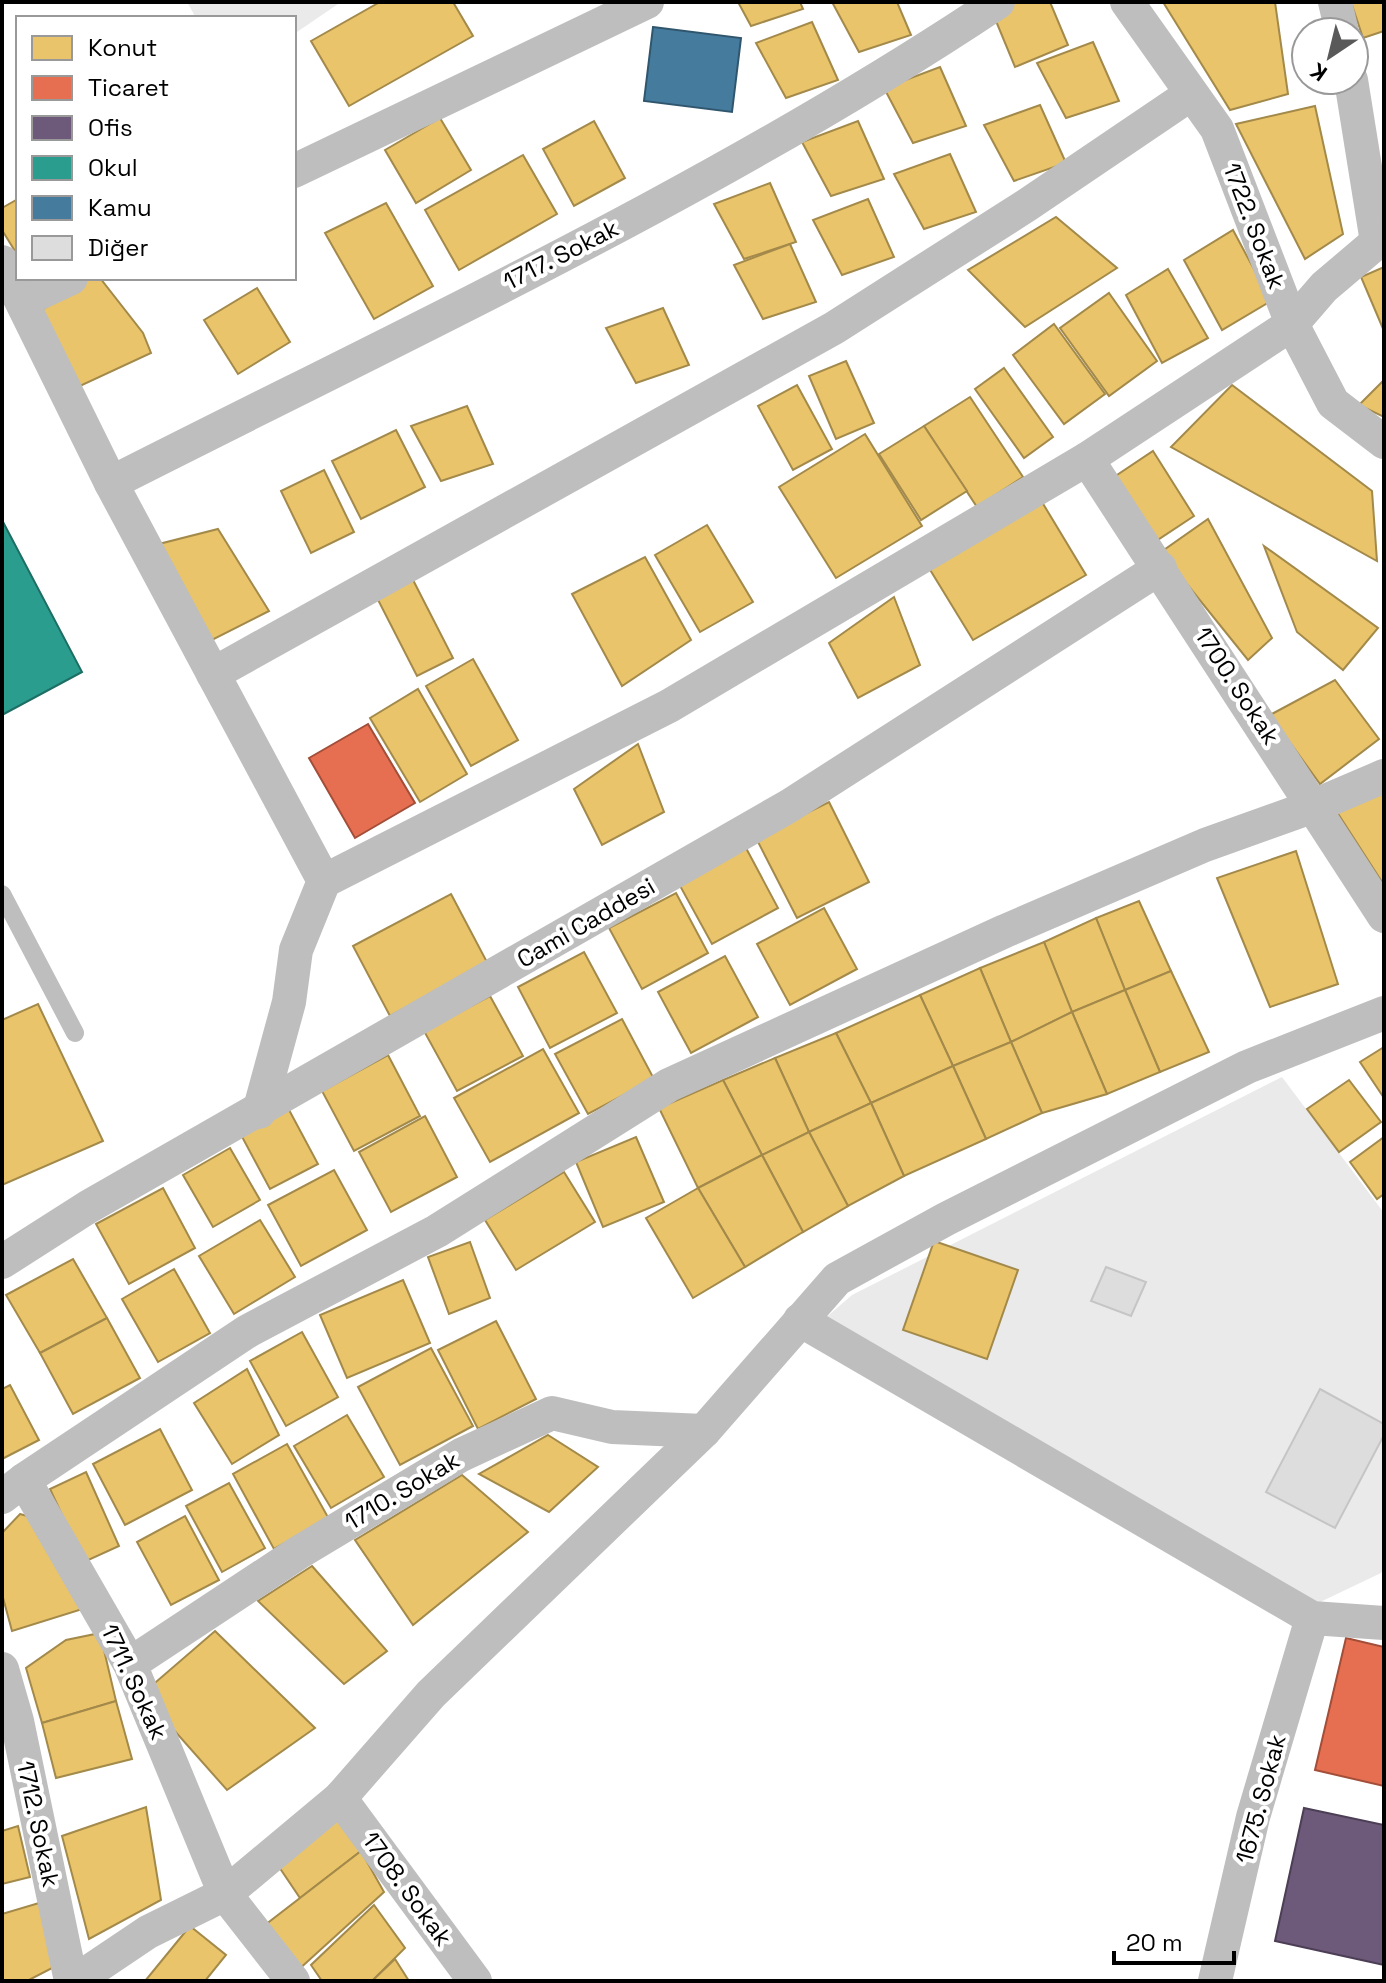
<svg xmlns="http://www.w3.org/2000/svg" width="1386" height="1983" font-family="'Space Grotesk',sans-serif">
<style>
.green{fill:#eaeaea}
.homes{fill:#e9c46a;stroke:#a3894a;stroke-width:2}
.shops{fill:#e76f51;stroke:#a24e39;stroke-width:2}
.offices{fill:#6d597a;stroke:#4c3e55;stroke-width:2}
.schools{fill:#2a9d8f;stroke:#1d6e64;stroke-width:2}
.public{fill:#457b9d;stroke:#30566e;stroke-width:2}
.building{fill:#ddd;stroke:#c5c5c5;stroke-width:2}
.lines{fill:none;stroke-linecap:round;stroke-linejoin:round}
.lane{stroke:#bebebe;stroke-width:18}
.street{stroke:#bebebe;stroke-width:34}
.labels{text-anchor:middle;stroke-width:8;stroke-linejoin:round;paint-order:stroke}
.street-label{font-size:24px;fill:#000;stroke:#fff}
</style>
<rect width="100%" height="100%" fill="#fff"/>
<!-- green -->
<g class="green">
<polygon points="187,2 341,2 294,34 294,18 196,18"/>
<polygon points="1282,1077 1384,1213 1384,1567 1381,1573 1293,1615 807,1334 852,1295"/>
</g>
<!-- homes -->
<g class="homes">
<polygon points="380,2 453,2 473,36 349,106 311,41"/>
<polygon points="738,2 800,2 803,9 751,26"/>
<polygon points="832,2 897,2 911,35 859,52"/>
<polygon points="1008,2 1050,2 1068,45 1015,67 991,9"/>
<polygon points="1163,2 1275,2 1288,94 1230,110"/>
<polygon points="1351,2 1384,2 1384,31 1363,38"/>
<polygon points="812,22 838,80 786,98 756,43"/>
<polygon points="1093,42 1119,101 1066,118 1037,63"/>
<polygon points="940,67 966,126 913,143 884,88"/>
<polygon points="1040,105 1066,163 1014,181 984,125"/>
<polygon points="1315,106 1343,234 1305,259 1236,124"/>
<polygon points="440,118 471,170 416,203 385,150"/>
<polygon points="594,121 625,178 574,206 543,149"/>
<polygon points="858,121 884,179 831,196 802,142"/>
<polygon points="950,154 976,212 924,229 894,174"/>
<polygon points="523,155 557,214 459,270 425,210"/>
<polygon points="770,183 796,242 744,259 714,204"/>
<polygon points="18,199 18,256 2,230 2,208"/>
<polygon points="868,199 894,257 842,275 813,220"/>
<polygon points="386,203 433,286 374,319 325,233"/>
<polygon points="1056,217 1117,268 1025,327 968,270"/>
<polygon points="1233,230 1271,301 1222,330 1184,260"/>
<polygon points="790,244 816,302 763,319 734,265"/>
<polygon points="1384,267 1384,331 1361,277"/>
<polygon points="1168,269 1208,338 1162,363 1126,295"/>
<polygon points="89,278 100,278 143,333 151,353 80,386 42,310"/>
<polygon points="257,288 290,342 238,374 204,320"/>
<polygon points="1109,293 1157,361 1109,396 1060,328"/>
<polygon points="663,308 689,365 636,383 606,328"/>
<polygon points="1054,324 1105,394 1064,424 1013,355"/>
<polygon points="846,361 874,423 836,439 809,376"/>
<polygon points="1004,368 1053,437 1024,458 975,389"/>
<polygon points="1384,380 1384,417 1359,405"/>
<polygon points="797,385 832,449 793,470 758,406"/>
<polygon points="1232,385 1372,491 1377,561 1171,447"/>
<polygon points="970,397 1023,477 977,507 924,426"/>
<polygon points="467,406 493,464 441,481 411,426"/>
<polygon points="924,426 967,491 921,520 879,454"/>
<polygon points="396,430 425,487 361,519 332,461"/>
<polygon points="865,434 922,526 836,578 779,487"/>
<polygon points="1153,451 1194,516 1156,541 1114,477"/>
<polygon points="324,470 354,532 311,553 281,491"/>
<polygon points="1042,502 1086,575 973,640 929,568"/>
<polygon points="1208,519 1272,638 1248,660 1161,552"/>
<polygon points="707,525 753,602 700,632 655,555"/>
<polygon points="218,529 269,611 208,642 155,545"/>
<polygon points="1264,546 1378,628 1343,670 1297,632"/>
<polygon points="645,557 691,640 622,686 572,594"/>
<polygon points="411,576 453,658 417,676 375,594"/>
<polygon points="894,597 920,665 858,698 829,643"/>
<polygon points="473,659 518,740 471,766 426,686"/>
<polygon points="1335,680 1379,739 1320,784 1270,715"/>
<polygon points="418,689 467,774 420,802 370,718"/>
<polygon points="638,744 664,812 602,845 574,789"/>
<polygon points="1384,792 1384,885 1335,809"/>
<polygon points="829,802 869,882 797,918 756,838"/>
<polygon points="746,848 778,908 712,944 679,884"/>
<polygon points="1296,851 1338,984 1270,1007 1217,878"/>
<polygon points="676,893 708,953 642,989 609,928"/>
<polygon points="451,894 488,964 390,1016 353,946"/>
<polygon points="1139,901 1171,971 1125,990 1096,918"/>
<polygon points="824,908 857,969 790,1005 757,944"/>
<polygon points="1096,918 1125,990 1072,1012 1044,942"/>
<polygon points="1044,942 1072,1012 1011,1042 980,968"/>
<polygon points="584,952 617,1013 550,1048 518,987"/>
<polygon points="725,956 758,1017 691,1053 658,992"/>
<polygon points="980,968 1011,1042 953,1066 920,995"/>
<polygon points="1171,971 1209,1052 1160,1072 1125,990"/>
<polygon points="1125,990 1160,1072 1107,1094 1072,1012"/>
<polygon points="920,995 953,1066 871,1103 836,1033"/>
<polygon points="490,996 523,1056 457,1091 424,1031"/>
<polygon points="38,1004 103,1141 2,1185 2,1020"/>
<polygon points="1072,1012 1107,1094 1042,1113 1011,1042"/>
<polygon points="622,1019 654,1079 588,1114 555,1054"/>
<polygon points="836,1033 871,1103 809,1132 775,1058"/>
<polygon points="1011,1042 1042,1113 986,1139 953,1066"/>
<polygon points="1384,1047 1384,1098 1360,1062"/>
<polygon points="543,1049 579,1113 490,1162 454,1098"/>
<polygon points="388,1055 420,1116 354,1151 322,1091"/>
<polygon points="775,1058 809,1132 762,1155 723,1080"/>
<polygon points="953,1066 986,1139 904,1176 871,1103"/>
<polygon points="723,1080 762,1155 698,1188 659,1108"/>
<polygon points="1349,1080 1381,1122 1339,1152 1307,1109"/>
<polygon points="871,1103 904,1176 848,1206 809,1132"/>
<polygon points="288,1108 318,1164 270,1189 240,1133"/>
<polygon points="425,1116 457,1177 391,1212 359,1152"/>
<polygon points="809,1132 848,1206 803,1232 762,1155"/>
<polygon points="636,1137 664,1202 603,1227 576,1162"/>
<polygon points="1384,1137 1384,1194 1377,1199 1350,1162"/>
<polygon points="230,1148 260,1200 213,1227 183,1175"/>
<polygon points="762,1155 803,1232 745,1267 698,1188"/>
<polygon points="334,1170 367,1230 301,1266 268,1205"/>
<polygon points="564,1172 595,1222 516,1270 485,1220"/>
<polygon points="163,1188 195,1248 129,1284 96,1224"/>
<polygon points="698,1188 745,1267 693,1298 646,1218"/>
<polygon points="260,1220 295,1277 234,1314 199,1256"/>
<polygon points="934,1241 1018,1270 987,1359 903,1330"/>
<polygon points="470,1242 490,1298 449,1314 428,1257"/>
<polygon points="73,1259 107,1318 40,1353 6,1295"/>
<polygon points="174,1269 210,1333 158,1362 122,1299"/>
<polygon points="403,1280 430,1343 347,1378 320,1315"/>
<polygon points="107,1318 140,1378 73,1414 40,1353"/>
<polygon points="496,1321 536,1399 478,1429 438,1350"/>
<polygon points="302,1332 338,1397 286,1426 250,1361"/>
<polygon points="431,1348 473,1426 400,1465 358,1387"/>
<polygon points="247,1369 279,1435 232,1464 194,1403"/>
<polygon points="10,1385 39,1440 2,1459 2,1389"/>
<polygon points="347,1415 384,1477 331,1508 294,1446"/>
<polygon points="160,1429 192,1490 125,1525 93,1464"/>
<polygon points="548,1435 598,1467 549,1512 479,1474"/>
<polygon points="287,1444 329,1519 274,1549 233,1474"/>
<polygon points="86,1472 119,1546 84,1562 50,1489"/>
<polygon points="462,1475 528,1532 413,1625 355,1540"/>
<polygon points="229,1483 265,1548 222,1572 186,1506"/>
<polygon points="20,1514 35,1518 89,1607 12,1631 2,1594 2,1533"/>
<polygon points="185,1516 219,1580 171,1605 137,1542"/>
<polygon points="312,1566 387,1651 344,1684 258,1601"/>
<polygon points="215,1631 315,1728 227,1790 142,1694"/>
<polygon points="100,1633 116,1701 42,1723 26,1668 66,1640"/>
<polygon points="116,1701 132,1759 56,1778 42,1723"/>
<polygon points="340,1798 361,1851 300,1898 271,1855"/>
<polygon points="146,1807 161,1900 89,1939 62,1836"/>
<polygon points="18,1826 30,1877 2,1884 2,1831"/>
<polygon points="361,1851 384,1892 296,1972 265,1925"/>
<polygon points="39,1903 58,1965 27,1981 2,1981 2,1914"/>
<polygon points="374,1905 405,1948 372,1981 322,1981 311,1965"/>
<polygon points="190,1926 226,1955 205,1981 145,1981"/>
<polygon points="395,1959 409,1981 372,1981"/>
</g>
<!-- shops -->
<g class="shops">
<polygon points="368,724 415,803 355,838 309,758"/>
<polygon points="1346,1638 1384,1647 1384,1786 1315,1770"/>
</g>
<!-- offices -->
<polygon class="offices" points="1304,1808 1384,1825 1384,1965 1275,1941"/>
<!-- schools -->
<polygon class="schools" points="2,520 82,672 2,715"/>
<!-- public -->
<polygon class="public" points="653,27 741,38 732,112 644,101"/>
<!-- building -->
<g class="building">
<polygon points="1106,1267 1146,1282 1131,1316 1091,1301"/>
<polygon points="1320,1389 1384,1424 1384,1435 1335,1528 1266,1492"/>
</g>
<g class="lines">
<!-- lane -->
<polyline class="lane" points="2,894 75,1033"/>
<!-- street -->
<g class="street">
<polyline points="1127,2 1217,129 1292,324 1333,403 1384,442"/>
<polyline points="1335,2 1342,32"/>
<polyline points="1351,80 1377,242"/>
<polyline points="294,171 647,2"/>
<polyline points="2,262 111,483 324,881"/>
<polyline points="22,301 71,278"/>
<polyline points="1087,459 1384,916"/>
<path d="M111,483C410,331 718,189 998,2"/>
<polyline points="213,674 834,328 1027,205 1191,94"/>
<polyline points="259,1112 289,1002 296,950 324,881 669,706 1087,459 1292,324 1324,287 1377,242 1384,239"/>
<polyline points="2,1262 88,1207 789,806 1160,568"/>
<polyline points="800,1320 1312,1618 1384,1623"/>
<polyline points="24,1480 130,1664 225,1894 293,1981"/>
<polyline points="2,1497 24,1480 248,1331 437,1231 669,1085 1005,931 1205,845 1314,806 1384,776"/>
<polyline points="130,1664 298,1553 461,1455 552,1413 612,1427 704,1431"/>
<polyline points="2,1669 17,1721 71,1981"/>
<polyline points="340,1798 475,1981"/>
<polyline points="75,1981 148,1932 225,1894 340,1798 431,1694 704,1431 837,1279 946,1219 1247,1067 1384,1013"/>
<polyline points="1215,1981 1253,1817 1312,1618"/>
</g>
</g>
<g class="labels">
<!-- street labels -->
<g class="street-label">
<text transform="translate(1254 226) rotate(69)" y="8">1722. Sokak</text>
<text transform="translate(561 255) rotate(-27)" y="8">1717. Sokak</text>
<text transform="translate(1237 686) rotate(57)" y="8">1700. Sokak</text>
<text transform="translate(586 923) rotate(-30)" y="8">Cami Caddesi</text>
<text transform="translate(402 1491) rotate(-31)" y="8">1710. Sokak</text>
<text transform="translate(134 1682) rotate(65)" y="8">1711. Sokak</text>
<text transform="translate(1261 1799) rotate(-75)" y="8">1675. Sokak</text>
<text transform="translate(38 1824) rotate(78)" y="8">1712. Sokak</text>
<text transform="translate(407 1889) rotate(54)" y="8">1708. Sokak</text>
</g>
</g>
<!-- border -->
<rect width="1386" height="1983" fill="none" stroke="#000000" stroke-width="8"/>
<!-- legend -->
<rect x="16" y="16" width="280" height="264" fill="#ffffff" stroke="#999999" stroke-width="2"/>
<rect x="32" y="36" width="40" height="24" fill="#e9c46a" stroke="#999999" stroke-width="2"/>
<text x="88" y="56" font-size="24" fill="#000000">Konut</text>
<rect x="32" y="76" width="40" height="24" fill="#e76f51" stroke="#999999" stroke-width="2"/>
<text x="88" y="96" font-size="24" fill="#000000">Ticaret</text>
<rect x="32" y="116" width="40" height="24" fill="#6d597a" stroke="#999999" stroke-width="2"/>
<text x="88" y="136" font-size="24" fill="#000000">Ofis</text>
<rect x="32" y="156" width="40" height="24" fill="#2a9d8f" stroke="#999999" stroke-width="2"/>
<text x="88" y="176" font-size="24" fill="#000000">Okul</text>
<rect x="32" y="196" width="40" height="24" fill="#457b9d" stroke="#999999" stroke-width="2"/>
<text x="88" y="216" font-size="24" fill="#000000">Kamu</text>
<rect x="32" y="236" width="40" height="24" fill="#dddddd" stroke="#999999" stroke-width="2"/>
<text x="88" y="256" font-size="24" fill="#000000">Diğer</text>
<!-- north arrow -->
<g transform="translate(1330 56) rotate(215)"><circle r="38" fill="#ffffff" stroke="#999999" stroke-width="2"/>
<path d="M0-6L14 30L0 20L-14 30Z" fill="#595959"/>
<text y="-12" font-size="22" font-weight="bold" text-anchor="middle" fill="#000000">K</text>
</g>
<!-- scale -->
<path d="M1114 1951v12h120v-12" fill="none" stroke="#000000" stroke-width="4"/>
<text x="1126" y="1951" font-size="24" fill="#000000" stroke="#ffffff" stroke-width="6" paint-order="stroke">20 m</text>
</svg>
